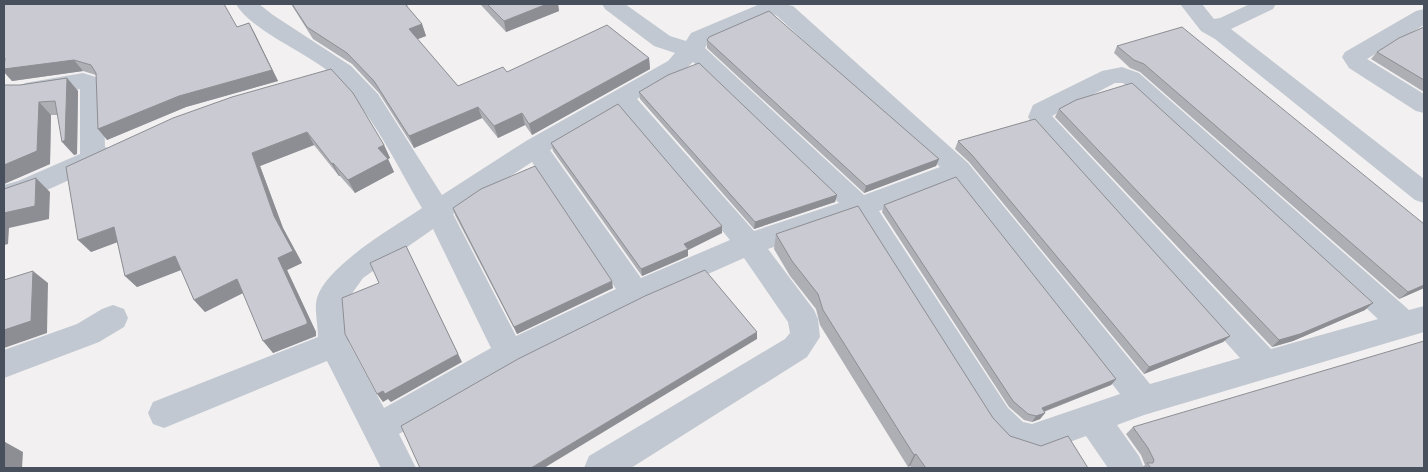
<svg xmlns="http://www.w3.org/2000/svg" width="1428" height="472" font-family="'Work Sans',sans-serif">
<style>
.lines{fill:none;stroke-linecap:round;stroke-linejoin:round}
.street{fill:#c1c8d1;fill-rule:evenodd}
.wall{fill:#aeafb5}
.shaded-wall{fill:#8d8e93}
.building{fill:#cacbd2;stroke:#8d8e93}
</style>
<rect width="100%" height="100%" fill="#f2f0f0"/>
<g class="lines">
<!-- street -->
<g class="street">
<path d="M236,4H259L273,15L351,66L378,94L442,195L526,141L668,61L675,53L654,46L605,9L602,4H625L670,36L686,41L691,33L760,4H783L793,6L968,163L1150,384L1240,358L1035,129L1028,117L1033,105L1102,71L1122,67L1139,73L1409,310L1424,306V332L1144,415L1117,425L1139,456L1144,468H1108L1086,436L1032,456L1002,446L986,430L863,230L855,219L768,249L814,310L818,319L820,337L807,357L631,468H584L589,456L785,339L790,333L788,322L744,258L645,302L520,364L399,434L416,468H381L327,361L164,428L153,424L148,413L153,402L318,337C318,325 314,308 317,298C327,265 394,227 422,208C396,164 373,114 336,78C312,54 252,32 236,4ZM773,14L777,16L940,167L864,195L705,48L708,43ZM693,62L839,203L754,231L637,99L684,71ZM1115,83H1123L1378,319L1271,349L1052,116ZM619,109L730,240L641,278L550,150ZM532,162L616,289L516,336L453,214ZM954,182L1120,394L1032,424L1023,422L1008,408L879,211ZM433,229L491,348L384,408L349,343L346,302L363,278Z"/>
<polygon points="1180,4 1202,4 1214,19 1220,18 1250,4 1276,4 1273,9 1231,29 1424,179 1424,203 1415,200 1215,39 1201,31"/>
<polygon points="1424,9 1424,25 1367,59 1424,94 1424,113 1416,111 1349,68 1342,57 1345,52 1416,11"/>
<polygon points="83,73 99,78 103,84 105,147 111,149 115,155 111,161 34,196 4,205 4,185 18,181 80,154 80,89 33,97 25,95 21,89 25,83"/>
<polygon points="113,305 124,309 128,318 124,327 99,342 4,378 4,350 77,324 102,309"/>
</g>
</g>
<!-- wall -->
<g class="wall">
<polygon points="4,4 237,27 249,23 255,34 278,81 186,107 107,140 96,75 83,71 12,81 4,72"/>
<polygon points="291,4 407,4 408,8 422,24 426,36 417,39 458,86 507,72 649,58 650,69 532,135 525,125 498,138 482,118 414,148 379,93 352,64 313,39"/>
<polygon points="480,4 558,4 559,11 506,32"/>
<polygon points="1424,27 1424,92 1371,59 1377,52"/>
<polygon points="707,40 939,159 936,166 864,193 707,48"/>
<polygon points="1117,46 1424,224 1424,288 1399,299 1140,72 1130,68 1114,53"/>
<polygon points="67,78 78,91 77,154 74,155 57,115 51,115 50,164 4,184 4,85 20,85"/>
<polygon points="639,92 837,195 835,202 754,229 640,99"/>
<polygon points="232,97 384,145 390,158 388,159 394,172 355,193 340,176 339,176 314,145 260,166 283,228 302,263 287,270 316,332 316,336 273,353 243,293 205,312 194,300 181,270 137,287 125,276 117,242 91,252"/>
<polygon points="1059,109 1365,310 1293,341 1272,347 1055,117"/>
<polygon points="958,141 1230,336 1223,342 1144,374 969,162 955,149"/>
<polygon points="551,143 722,233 688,250 688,256 642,276 553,151"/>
<polygon points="884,205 1116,379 1111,385 1044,412 1045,413 1040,419 1032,422 1024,420 1009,407 882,212"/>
<polygon points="453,208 613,288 517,334 455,215"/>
<polygon points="776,234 993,418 1010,436 1088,468 912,468 910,466 908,467 820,325 816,309 790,276 774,249"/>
<polygon points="1133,427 1424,468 1141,468 1145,465 1141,455 1126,434"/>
</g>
<!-- shaded-wall -->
<g class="shaded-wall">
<polygon points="547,4 558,4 559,11 506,32 504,21"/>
<polygon points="249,23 255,34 278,81 186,107 107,140 98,129"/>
<polygon points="422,24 426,36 413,41 409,29"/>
<polygon points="4,58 74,60 83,71 12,81 4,72"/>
<polygon points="649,58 650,69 532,135 529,124"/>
<polygon points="67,78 78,91 77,154 74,155 62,142"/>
<polygon points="39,102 51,115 50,164 4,184 4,165"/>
<polygon points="478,107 482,118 414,148 409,136"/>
<polygon points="522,113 525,125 498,138 494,126"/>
<polygon points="307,132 314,145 260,166 283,228 302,263 287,270 316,332 316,336 273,353 263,341 278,258 274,216 252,153"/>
<polygon points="384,145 390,158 388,159 394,172 355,193 348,180 378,148"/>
<polygon points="939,159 936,166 864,193 866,186"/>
<polygon points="333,163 340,176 339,176 332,164"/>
<polygon points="36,178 50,192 49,219 9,228 8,244 4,245 4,213"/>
<polygon points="837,195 835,202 754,229 755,222"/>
<polygon points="722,226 722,233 688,250 688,256 642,276 641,269 684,244"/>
<polygon points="114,227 126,239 91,252 78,240"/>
<polygon points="406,246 462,362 391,402 388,399 383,402 377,394 383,391"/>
<polygon points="175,256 186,268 137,287 125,276"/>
<polygon points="33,271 48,283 47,333 4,348 4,330"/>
<polygon points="237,279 247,291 205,312 194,300"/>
<polygon points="612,281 613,288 517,334 514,327"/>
<polygon points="1424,285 1424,288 1399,299 1408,292"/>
<polygon points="1373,303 1365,310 1293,341 1272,347 1279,340"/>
<polygon points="757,332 757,339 544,468 531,468"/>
<polygon points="1230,336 1223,342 1144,374 1149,367"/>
<polygon points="1116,379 1111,385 1037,414 1042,408"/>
<polygon points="1045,413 1040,419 1032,422 1036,416"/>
<polygon points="5,442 23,452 22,468 4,468"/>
<polygon points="916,454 910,466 908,467 914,455"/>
</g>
<!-- building -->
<g class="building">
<polygon points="4,4 224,4 237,27 249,23 272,70 179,96 98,129 96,73 91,65 74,60 4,69 5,58 4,58"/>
<polygon points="292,4 405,4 422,24 409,29 458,86 503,67 507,72 607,25 649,58 529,124 522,113 494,126 478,107 409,136 374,81 347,53 307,27"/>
<polygon points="487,4 547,4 504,21"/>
<polygon points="769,11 939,159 866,186 707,40 709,37"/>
<polygon points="1182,27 1424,224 1424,285 1408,292 1144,64 1134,60 1117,46"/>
<polygon points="1424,27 1424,80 1377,52 1399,38"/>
<polygon points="699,63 837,195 755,222 639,92 668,75"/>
<polygon points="331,69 353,93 384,145 378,148 388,159 348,180 333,163 332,164 307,132 252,153 274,216 293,251 278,258 307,321 307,324 263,341 237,279 194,300 175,256 125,276 114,227 78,240 66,167 173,118 232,97"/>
<polygon points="67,78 65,140 62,142 55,101 39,102 37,151 4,165 4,85 20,85"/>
<polygon points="1132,83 1373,303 1300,334 1279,340 1059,109 1076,100"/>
<polygon points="618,104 722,226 684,244 688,249 641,269 551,143"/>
<polygon points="1035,119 1230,336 1149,367 972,155 958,141"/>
<polygon points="535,166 612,281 514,327 453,208 481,189"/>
<polygon points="956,177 1116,379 1042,408 1045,413 1036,416 1028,414 1013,401 884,205"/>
<polygon points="36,178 35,206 4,213 4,189"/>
<polygon points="858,206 993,418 1010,436 1041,446 1068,436 1088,468 926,468 916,454 914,455 823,310 818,294 792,261 776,234"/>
<polygon points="406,246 458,354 385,394 383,391 377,394 345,334 342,298 379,283 370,263"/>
<polygon points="705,270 757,332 531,468 420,468 401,426 518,359 645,296"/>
<polygon points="33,271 31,321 4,330 4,280"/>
<polygon points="1424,341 1424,468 1151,468 1147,463 1153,463 1154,460 1148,448 1133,427"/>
<polygon points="4,442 5,442 4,458"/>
</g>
<!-- border -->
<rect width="1428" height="472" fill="none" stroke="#48505d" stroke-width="10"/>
</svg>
